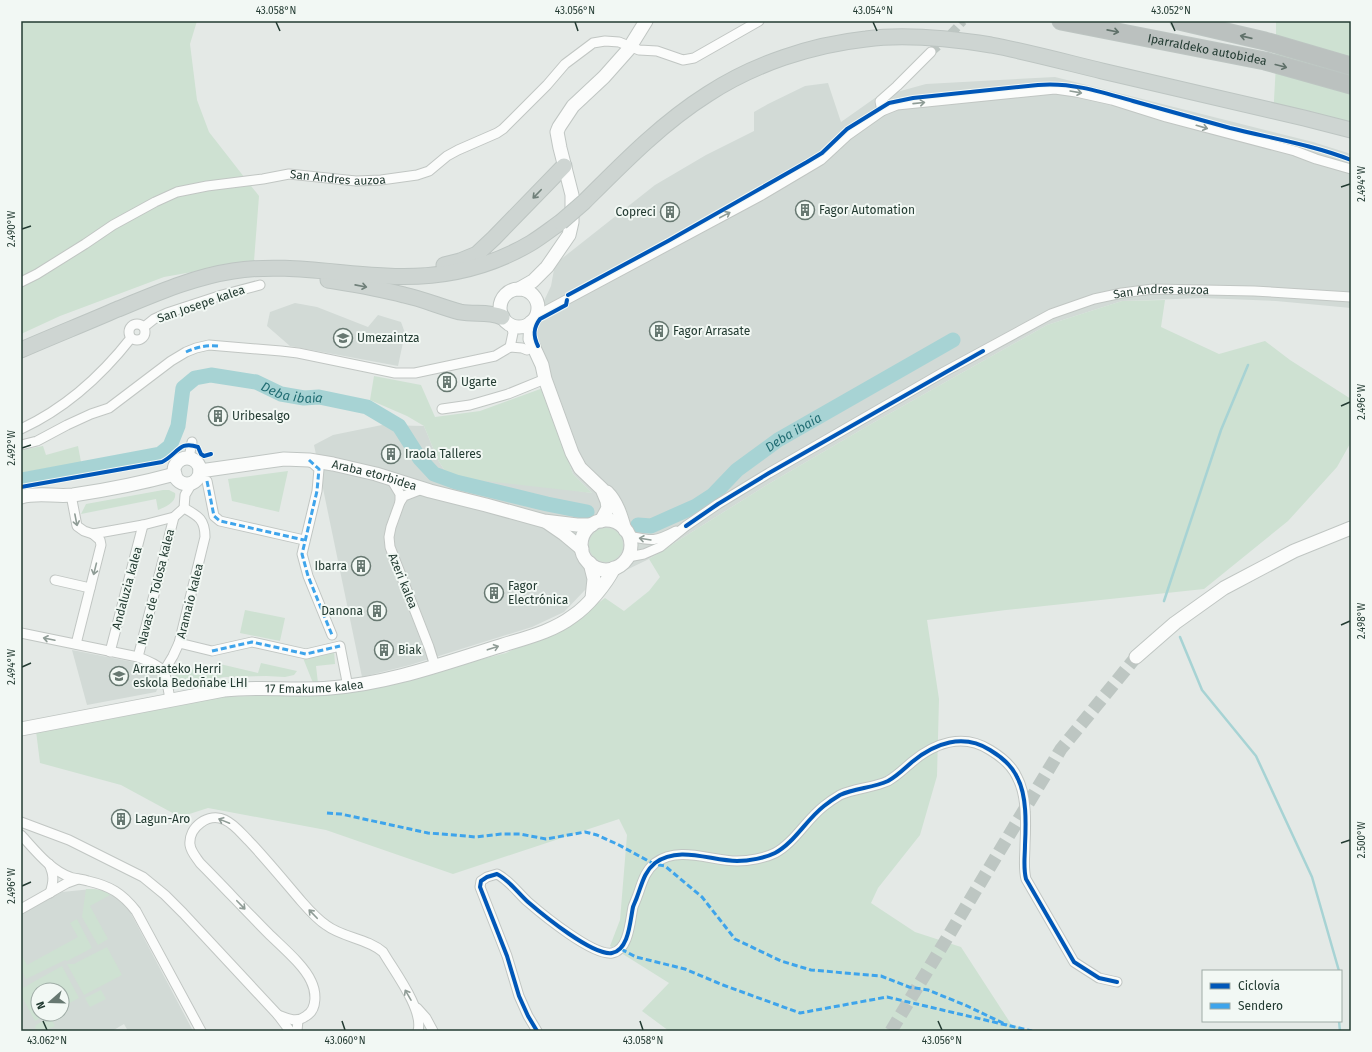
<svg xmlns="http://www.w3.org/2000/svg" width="1372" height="1052" font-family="'Fira Sans',sans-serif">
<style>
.built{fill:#d2dad6;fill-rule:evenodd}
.green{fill:#cee1d2}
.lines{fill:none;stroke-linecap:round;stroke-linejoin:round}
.stream{stroke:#a7d3d4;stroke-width:2.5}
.river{stroke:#a7d3d4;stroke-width:15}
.street-tunnel{stroke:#bdc6c2;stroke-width:9;stroke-dasharray:9 4.5;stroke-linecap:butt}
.secondary-tunnel{stroke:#bdc6c2;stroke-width:13;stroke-dasharray:13 6;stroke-linecap:butt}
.street-casing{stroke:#c1c6c3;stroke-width:11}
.secondary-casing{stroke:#c0c6c3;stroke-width:15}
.primary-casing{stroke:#bdc5c2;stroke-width:17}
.highway-casing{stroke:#bdc5c2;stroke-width:19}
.street{stroke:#fbfcfb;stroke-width:9}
.secondary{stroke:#fbfcfb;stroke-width:13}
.primary{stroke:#ced5d2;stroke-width:15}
.highway{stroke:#bbc1bf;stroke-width:17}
.primary-bridge-casing{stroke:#bdc5c2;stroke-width:17;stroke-linecap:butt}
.primary-bridge{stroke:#ced5d2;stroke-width:15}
.quiet{stroke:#3ea4eb;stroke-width:3;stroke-dasharray:6 3;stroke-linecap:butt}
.cycleway-casing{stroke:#f2f8f4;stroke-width:6}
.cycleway{stroke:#0057b8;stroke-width:4}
.oneway{stroke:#60716a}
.oneway2{stroke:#8f9c96}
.oneway3{stroke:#70807a}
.ticks{fill:none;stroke:#233b32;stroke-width:1.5}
.labels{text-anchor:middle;stroke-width:4;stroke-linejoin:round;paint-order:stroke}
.street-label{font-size:12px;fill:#233b32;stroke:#f2f8f4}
.poi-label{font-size:12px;fill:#233b32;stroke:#f2f8f4;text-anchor:start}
.water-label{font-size:13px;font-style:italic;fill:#216d73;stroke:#f2f8f4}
.neatline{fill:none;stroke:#233b32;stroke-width:1.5}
.ticks-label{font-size:10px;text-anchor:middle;fill:#233b32}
</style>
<rect width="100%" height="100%" fill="#e4e9e6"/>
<!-- built -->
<g class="built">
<polygon points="1055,77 1313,142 1351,154 1351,308 1276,301 1202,298 1122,301 1047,325 871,424 765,486 649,559 585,590 564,612 532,627 410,665 362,677 314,445 333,435 382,425 424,426 438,460 445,471 592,493 573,474 526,339 551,286 555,264 655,185 706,155 754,131 754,112 768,104 805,86 828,83 841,122 875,98 926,84"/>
<polygon points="295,303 317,307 368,327 378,315 401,322 405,333 398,366 290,346 267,326 270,312"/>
<polygon points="72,650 148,665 154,669 159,679 159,685 156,692 87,705"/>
<path d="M92,889L107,892L117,898L128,908L193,1031H128L124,1024L112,1031H21V914L62,892ZM38,990H62V1014H38Z"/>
</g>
<!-- green -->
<g class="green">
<polygon points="21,21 197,21 190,44 197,100 209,132 259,196 254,261 164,277 60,316 21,334"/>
<polygon points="1276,21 1351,21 1351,126 1273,117 1276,65"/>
<polygon points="1165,300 1161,327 1219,354 1265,341 1290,360 1351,399 1351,442 1337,467 1288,521 1204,589 1006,610 927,620 939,699 937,776 920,835 878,888 871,903 915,932 961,947 1011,1024 1028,1031 669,1031 642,1011 669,983 610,946 620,920 627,835 619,819 453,874 326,830 208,808 180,817 121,785 40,763 36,731 213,697 340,694 354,692 506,653 569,624 605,598 624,611 649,591 660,577 649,559 765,486 871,424 1047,325 1122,301"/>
<polygon points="374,376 421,385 435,417 480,411 543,388 573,474 592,493 469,479 445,471 438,460 424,426 407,416 370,400"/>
<polygon points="43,446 46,455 78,446 81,462 21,473 21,450"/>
<polygon points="288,471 279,512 232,501 228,479"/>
<path d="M163,490H169L175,493C177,502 166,507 158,510L156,499L81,514L86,504Z"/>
<circle cx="606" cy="545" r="17"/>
<polygon points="245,610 285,618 280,641 240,633"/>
<polygon points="334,651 335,664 316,666 318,683 313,683 303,658"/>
<polygon points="261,663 297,671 294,675 285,677 266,676 224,677 184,685 176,681 175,677 179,666 217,675 220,664 258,673"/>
<path d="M86,889C94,889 105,889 110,895L90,906L108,939L98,945L82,917Z"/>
<polygon points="77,919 92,948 67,961 65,960 26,979 21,969 21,954 27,965 78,937 70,923"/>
<polygon points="107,947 122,975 84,995 67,964 74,964"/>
<polygon points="62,966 79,998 62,1007 62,990 38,990 38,1014 49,1014 35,1021 21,995 21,989"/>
<polygon points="101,990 106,999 90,1007 85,998"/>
<polygon points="50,1017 55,1026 45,1031 37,1031 35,1027 36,1025"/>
</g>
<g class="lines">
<!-- stream -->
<g class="stream">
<polyline points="1164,601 1221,430 1248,365"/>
<polyline points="1180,637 1202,690 1256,756 1312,877 1339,971"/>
<polyline points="1339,1021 1340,1031"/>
</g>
<!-- river -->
<g class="river">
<path id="s1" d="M21,480L160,454L170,446L178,426L183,388L195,378L211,375L256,382L281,394L304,398L319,397L367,407L399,426L420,459L434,474L456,482L547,504L587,512"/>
<path id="s2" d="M638,525L651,526L696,506L713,495L737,470L778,440L953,340"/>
</g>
<!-- street-tunnel -->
<polyline class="street-tunnel" points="931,52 948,37 963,21"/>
<!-- secondary-tunnel -->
<polyline class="secondary-tunnel" points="891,1031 1061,749 1136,657"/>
<!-- street casing -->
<g class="street-casing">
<g id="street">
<polyline points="882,111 880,101 897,86 931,52"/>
<path id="s3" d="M21,282L37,274L85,244L113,225L155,202L177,192L207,186L263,179L289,174L356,181L381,180L417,175L429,171L447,156L458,150L497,133L503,129L547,85L565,64L593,43L605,41L619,42L639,50L657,51L683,60L694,58L759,21"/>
<polyline points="533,320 538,315 762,195 821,160 848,135 882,111 897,105 1055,89 1076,92 1112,100 1166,117 1295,151 1316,159 1351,169"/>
<circle cx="137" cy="332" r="8"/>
<polyline points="144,327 154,319 167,313 222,295 260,285"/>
<polyline points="510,347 513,333 511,325"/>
<polyline points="510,347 522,348 527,350"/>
<polyline points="442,409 470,405 508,394 545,379"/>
<path d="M21,429C64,409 102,375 131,338"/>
<polyline points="21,445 37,441 67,425 91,414 109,408 171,361 186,352 196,348 209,345 281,351 298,353 395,373 415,373 495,356 510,347"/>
<polyline points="189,458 192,442"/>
<polyline points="309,460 319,469 317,491 302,554 308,576 332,635"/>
<polyline points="391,479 400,494 400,502"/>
<polyline points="207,481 214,516 220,521 304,540"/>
<polyline points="422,489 404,496 400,502 391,527 389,537 390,547 429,647 435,666"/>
<polyline points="71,495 77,526 84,531 93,534 143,525 174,517 184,508 185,495 192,483"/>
<path d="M629,536C652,541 655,542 676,531"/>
<path id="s4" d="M628,557L644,554L660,547L686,526L718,504L769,473L944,372L1051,314L1094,299L1122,293L1153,289L1254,291L1351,297"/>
<polyline points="55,580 90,588"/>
<path d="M21,633L138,657C168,669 165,670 170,700"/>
<polyline points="179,643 212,651 252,642 306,654 340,646 348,687"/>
<polyline points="76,644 101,545 100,540 93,534"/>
<polyline points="110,652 143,525"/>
<polyline points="138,657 174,517"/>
<path d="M164,671L173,656L179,643L205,537C205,519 198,516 184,508"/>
<polyline points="21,822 69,840 143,877 165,895 183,913 278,1015 290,1031"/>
<path d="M21,835C35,850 50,870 70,877C75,879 82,879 88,881C110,886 122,893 136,911L201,1031"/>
<path d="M49,864C54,875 54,881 50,893"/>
<polyline points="21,909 67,883 78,879"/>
<polyline points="417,1008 426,1018 433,1031"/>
<path d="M278,1015C288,1019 297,1023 306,1016C318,1009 316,991 311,981C304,965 281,946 268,933C245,910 223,886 200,863C196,857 191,852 190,845C188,827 209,812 225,820C234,824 241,833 248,840C267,860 284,881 302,902C309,910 317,919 326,925C343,938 367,938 383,952C394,971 424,1010 418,1031"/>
<polyline points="297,1031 298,1020"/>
<path d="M537,1031L528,1016L519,996L507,956L480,887L481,881L487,877L497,874C509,880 518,893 528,902C543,915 593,956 612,953C629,950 630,921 633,907C634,904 636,900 637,897C642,884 644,872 655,863C679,845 711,861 737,861C749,861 765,858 775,853C794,843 806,820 824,806C829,802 835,798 840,795C855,788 873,788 888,781C897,776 905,768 912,762C935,743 963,733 990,750C1000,756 1012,766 1017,777C1027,795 1026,824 1025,845C1025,856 1023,867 1026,879L1074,962L1099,978L1117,982"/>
</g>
</g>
<!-- secondary casing -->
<g class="secondary-casing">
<g id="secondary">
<polyline points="519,289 533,281 547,267 569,235 572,222 572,195 560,148 557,132 559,127 573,106 604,77 628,50 646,21"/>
<circle cx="519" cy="308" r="19"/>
<polyline points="531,322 530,339 542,365 545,379 572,453 580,468 602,489 607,501 608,508 601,521"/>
<circle cx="187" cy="471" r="13"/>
<path id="s5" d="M200,471L284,459L309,460L333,464L376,474L430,491L486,505L544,521L577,525H592"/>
<path d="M607,492C617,502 621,516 625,530"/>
<path d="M21,497C38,492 55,497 73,495C107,490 142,483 175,474"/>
<circle cx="606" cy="545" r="25"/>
<polyline points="548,523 564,534 582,549"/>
<polyline points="590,563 594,579 592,598"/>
<polyline points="1136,657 1175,623 1224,588 1294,551 1351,528"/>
<path id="s6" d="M21,729L224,690C259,686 294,691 330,688C388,684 445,663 500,646C525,638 552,632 573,616C588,606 606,584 614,568"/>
</g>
</g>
<!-- primary casing -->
<g class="primary-casing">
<g id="primary">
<path d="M584,202C623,163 662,123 708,94C754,64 811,45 866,39C903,34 954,39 991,45C1028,52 1065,62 1102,71C1169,87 1237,102 1304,118L1351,130"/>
<polyline points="444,265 460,261 477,254 494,238 564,166"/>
<path d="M328,280C353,284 379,288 404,295C423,299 441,307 460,312C475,315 487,311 502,317"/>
<path d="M21,350C53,336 86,323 118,309C155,294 193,277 233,271C284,263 335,274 386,276C437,279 487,269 531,243C541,237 551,229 561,222"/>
</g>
</g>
<!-- highway casing -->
<g class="highway-casing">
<g id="highway">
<path id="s7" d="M1061,21L1265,61L1351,85"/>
<polyline points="1179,21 1265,41 1351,66"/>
</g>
</g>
<!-- street -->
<use href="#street" class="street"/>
<!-- secondary -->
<use href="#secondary" class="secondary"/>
<!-- primary -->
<use href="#primary" class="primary"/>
<!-- highway -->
<use href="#highway" class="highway"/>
<!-- primary-bridge casing -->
<g class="primary-bridge-casing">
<polyline id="primary-bridge" points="561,222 584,202"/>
</g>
<!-- primary-bridge -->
<use href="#primary-bridge" class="primary-bridge"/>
<!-- quiet -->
<g class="quiet">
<path d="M186,352C197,347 206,345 218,346"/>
<polyline points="309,460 319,469 317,491 302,554 308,576 332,635"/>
<polyline points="207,481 214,516 220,521 304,540"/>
<polyline points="212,651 252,642 306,654 340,646"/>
<polyline points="327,813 341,814 428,833 454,835 476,837 501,834 520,834 546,839 585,832 597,835 617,844 654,864 665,866 702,897 735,939 781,961 811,970 881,976 909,987 928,990 965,1005 1007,1025"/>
<polyline points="621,949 636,957 685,969 723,985 800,1013 887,997 1032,1031"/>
</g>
<!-- cycleway casing -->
<g class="cycleway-casing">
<g id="cycleway">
<path d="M568,295L668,241L807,162L822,153L847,129L889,103L913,98L1038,85C1071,82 1102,92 1133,101C1166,110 1198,119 1230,128C1270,138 1313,145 1351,160"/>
<path d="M538,346C533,336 533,328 540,319L566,305L567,300"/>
<path d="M21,487L162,462C178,454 179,440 198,447L201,454L204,456L211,454"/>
<polyline points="686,526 718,504 769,473 983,351"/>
<path d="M537,1031L528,1016L519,996L507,956L480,887L481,881L487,877L497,874C509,880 518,893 528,902C543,915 593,956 612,953C629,950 630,921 633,907C634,904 636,900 637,897C642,884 644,872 655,863C679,845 711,861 737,861C749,861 765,858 775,853C794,843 806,820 824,806C829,802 835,798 840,795C855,788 873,788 888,781C897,776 905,768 912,762C935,743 963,733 990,750C1000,756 1012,766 1017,777C1027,795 1026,824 1025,845C1025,856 1023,867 1026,879L1074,962L1099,978L1117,982"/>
</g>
</g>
<!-- cycleway -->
<use href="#cycleway" class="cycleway"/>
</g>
<!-- one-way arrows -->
<defs><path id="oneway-shaft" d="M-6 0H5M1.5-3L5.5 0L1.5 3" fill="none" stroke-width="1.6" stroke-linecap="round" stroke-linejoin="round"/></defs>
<g class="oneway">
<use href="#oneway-shaft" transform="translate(1113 31) rotate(11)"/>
<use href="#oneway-shaft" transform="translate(1246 37) rotate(-167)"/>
<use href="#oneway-shaft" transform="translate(1281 66) rotate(15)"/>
</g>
<g class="oneway2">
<use href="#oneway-shaft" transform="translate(1076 92) rotate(10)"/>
<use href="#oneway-shaft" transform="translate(919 103) rotate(-6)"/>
<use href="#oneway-shaft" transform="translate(1202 127) rotate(16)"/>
<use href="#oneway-shaft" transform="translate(725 215) rotate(-28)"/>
<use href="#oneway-shaft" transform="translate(76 520) rotate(79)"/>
<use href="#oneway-shaft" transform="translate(645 539) rotate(-171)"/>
<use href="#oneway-shaft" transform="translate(95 569) rotate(104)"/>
<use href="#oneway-shaft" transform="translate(49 639) rotate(-168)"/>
<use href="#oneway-shaft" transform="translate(493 648) rotate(-18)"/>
<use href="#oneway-shaft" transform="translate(224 821) rotate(-158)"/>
<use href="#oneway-shaft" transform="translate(241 905) rotate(46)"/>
<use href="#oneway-shaft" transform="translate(313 914) rotate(-134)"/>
<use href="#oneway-shaft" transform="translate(408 995) rotate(-120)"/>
</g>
<g class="oneway3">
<use href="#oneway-shaft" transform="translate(537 194) rotate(134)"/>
<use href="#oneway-shaft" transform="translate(361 286) rotate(11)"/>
</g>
<!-- ticks -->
<path class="ticks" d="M276,22L280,31M575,22L578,31M873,22L877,31M1171,22L1175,31M1341,187L1350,184M22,229L31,226M1341,406L1350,402M22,448L31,445M1341,625L1350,621M22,667L31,663M1341,843L1350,840M22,886L31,882M43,1021L47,1030M342,1021L345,1030M640,1021L643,1030M938,1021L942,1030"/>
<!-- icons -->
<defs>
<g id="building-ring" transform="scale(1)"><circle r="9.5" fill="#f2f8f4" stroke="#677871" stroke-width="1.5"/><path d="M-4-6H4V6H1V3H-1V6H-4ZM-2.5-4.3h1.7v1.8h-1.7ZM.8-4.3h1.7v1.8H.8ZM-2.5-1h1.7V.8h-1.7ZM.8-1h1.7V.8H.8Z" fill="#677871"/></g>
<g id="school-ring" transform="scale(1)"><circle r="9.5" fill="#f2f8f4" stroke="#677871" stroke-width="1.5"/><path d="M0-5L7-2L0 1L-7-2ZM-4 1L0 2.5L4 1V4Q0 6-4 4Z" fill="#677871"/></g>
</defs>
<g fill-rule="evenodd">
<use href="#building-ring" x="805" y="210"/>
<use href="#building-ring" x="670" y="212"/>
<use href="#building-ring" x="659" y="331"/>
<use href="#school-ring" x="343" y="338"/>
<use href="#building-ring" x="447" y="382"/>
<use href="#building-ring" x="218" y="416"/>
<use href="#building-ring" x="391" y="454"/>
<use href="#building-ring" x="361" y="566"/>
<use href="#building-ring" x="494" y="593"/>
<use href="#building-ring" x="377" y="611"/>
<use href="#building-ring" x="384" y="650"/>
<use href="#school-ring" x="119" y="676"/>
<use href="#building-ring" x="121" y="819"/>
</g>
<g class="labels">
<!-- street labels -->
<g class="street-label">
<text dy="4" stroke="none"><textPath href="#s7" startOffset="149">Iparraldeko autobidea</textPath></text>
<text dy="4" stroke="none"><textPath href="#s3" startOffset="343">San Andres auzoa</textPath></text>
<text dy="4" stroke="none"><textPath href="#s4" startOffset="603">San Andres auzoa</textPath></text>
<text transform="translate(201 304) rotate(-19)" y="4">San Josepe kalea</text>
<text dy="4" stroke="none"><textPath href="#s5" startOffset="177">Araba etorbidea</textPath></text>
<text transform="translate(403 581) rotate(68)" y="4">Azeri kalea</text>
<text transform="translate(156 587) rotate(-76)" y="4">Navas de Tolosa kalea</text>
<text transform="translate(127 588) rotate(-75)" y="4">Andaluzia kalea</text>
<text transform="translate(190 601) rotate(-76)" y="4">Aramaio kalea</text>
<text dy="4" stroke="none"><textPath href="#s6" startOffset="297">17 Emakume kalea</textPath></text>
</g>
<!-- poi labels -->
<g class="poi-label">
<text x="819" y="214">Fagor Automation</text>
<text x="656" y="216" text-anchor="end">Copreci</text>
<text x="673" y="335">Fagor Arrasate</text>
<text x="357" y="342">Umezaintza</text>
<text x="461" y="386">Ugarte</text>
<text x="232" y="420">Uribesalgo</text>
<text x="405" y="458">Iraola Talleres</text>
<text x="347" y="570" text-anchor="end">Ibarra</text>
<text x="508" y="590">Fagor<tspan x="508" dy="14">Electrónica</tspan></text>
<text x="363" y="615" text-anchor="end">Danona</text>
<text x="398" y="654">Biak</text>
<text x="133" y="673">Arrasateko Herri<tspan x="133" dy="14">eskola Bedoñabe LHI</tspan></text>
<text x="135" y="823">Lagun-Aro</text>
</g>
<!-- water labels -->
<g class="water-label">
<text dy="5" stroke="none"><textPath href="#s1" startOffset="330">Deba ibaia</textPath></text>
<text dy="5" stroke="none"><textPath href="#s2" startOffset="185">Deba ibaia</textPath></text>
</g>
</g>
<!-- border -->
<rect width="1372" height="1052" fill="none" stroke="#f2f8f4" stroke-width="44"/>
<!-- legend -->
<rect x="1202" y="970" width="140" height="52" fill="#f2f8f4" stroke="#9faca6"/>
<rect x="1210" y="983" width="20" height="6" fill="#0057b8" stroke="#9faca6"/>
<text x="1238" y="990" font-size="12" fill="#233b32">Ciclovía</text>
<rect x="1210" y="1003" width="20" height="6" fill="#3ea4eb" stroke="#9faca6"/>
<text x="1238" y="1010" font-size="12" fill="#233b32">Sendero</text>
<!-- north arrow -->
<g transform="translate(50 1002) rotate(250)"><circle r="19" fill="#f2f8f4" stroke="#9faca6"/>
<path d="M0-3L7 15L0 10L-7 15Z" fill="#677871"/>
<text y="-6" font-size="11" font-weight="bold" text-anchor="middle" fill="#233b32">N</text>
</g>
<rect x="22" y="22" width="1328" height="1008" class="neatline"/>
<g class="ticks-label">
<text x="276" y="14">43.058°N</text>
<text x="575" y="14">43.056°N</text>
<text x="873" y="14">43.054°N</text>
<text x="1171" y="14">43.052°N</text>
<text transform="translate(1361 184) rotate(-90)" y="4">2.494°W</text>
<text transform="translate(11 229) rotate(-90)" y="4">2.490°W</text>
<text transform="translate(1361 402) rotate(-90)" y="4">2.496°W</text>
<text transform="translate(11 448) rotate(-90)" y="4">2.492°W</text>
<text transform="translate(1361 621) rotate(-90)" y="4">2.498°W</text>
<text transform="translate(11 667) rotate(-90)" y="4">2.494°W</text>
<text transform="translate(1361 840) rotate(-90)" y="4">2.500°W</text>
<text transform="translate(11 886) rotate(-90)" y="4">2.496°W</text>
<text x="47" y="1044">43.062°N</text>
<text x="345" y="1044">43.060°N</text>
<text x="643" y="1044">43.058°N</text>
<text x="942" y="1044">43.056°N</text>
</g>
</svg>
